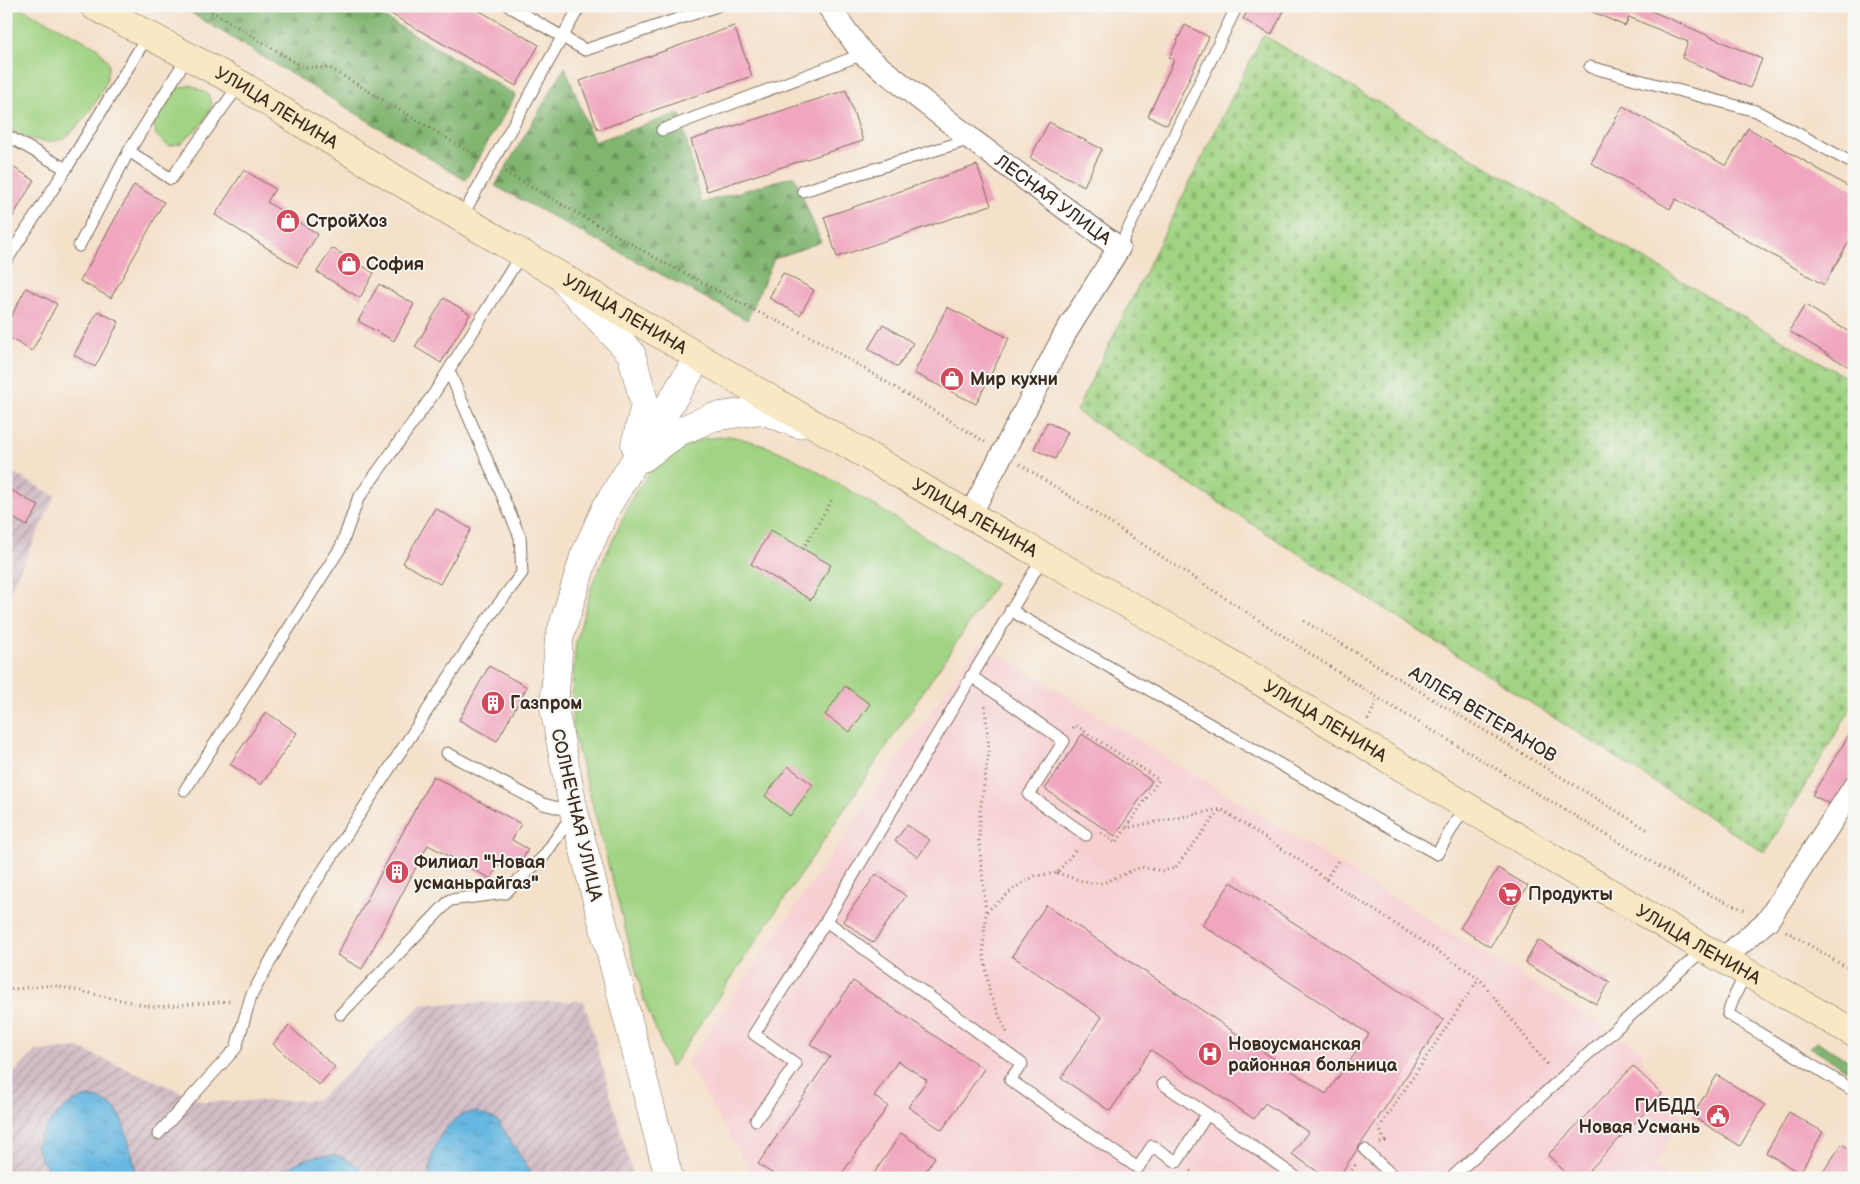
<svg xmlns="http://www.w3.org/2000/svg" width="1860" height="1184" font-family="'Balsamiq Sans',sans-serif">
<style>
.built{fill:#f7cfd1}
.industrial{fill:url(#industrial-furrows)}
.green{fill:#a0d382;stroke:#6e7e50}
.forest{fill:url(#forest-firs);stroke:#5e7047}
.cemetery{fill:url(#cemetery-stones);stroke:#6e7e50}
.water{fill:url(#water-ripples);stroke:#507080}
.building{fill:#f0a6be}
.lines{fill:none;stroke-linecap:round;stroke-linejoin:round}
.service-casing{stroke:#7c6a5a;stroke-width:13}
.minor-casing{stroke:#7c6a5a;stroke-width:24}
.tertiary-casing{stroke:#7c6a5a;stroke-width:29}
.secondary-casing{stroke:#7c6a5a;stroke-width:29}
.path{stroke:#7c6a5a;stroke-width:3;stroke-dasharray:1 4;stroke-linecap:butt}
.service{stroke:#fff;stroke-width:11}
.minor{stroke:#fff;stroke-width:22}
.tertiary{stroke:#fff;stroke-width:28}
.secondary{stroke:#f8e8c3;stroke-width:28}
.labels{text-anchor:middle;stroke-width:4;stroke-linejoin:round;paint-order:stroke}
.street-label{font-size:18px;fill:#3b2a1e;stroke:#f6f6f2}
.poi-label{font-size:18px;font-weight:bold;fill:#3b2a1e;stroke:#f6f6f2;text-anchor:start}
</style>
<defs>
<pattern id="industrial-furrows" width="10" height="10" patternUnits="userSpaceOnUse" patternTransform="scale(1.25)"><rect width="10" height="10" fill="#d2bdc6"/><path d="M-1 1l2-2M0 10L10 0M9 11l2-2" fill="none" stroke="#ac9aa0"/></pattern>
<pattern id="forest-firs" width="22" height="20" patternUnits="userSpaceOnUse" patternTransform="scale(1.25)"><rect width="22" height="20" fill="#80b570"/><path d="M5 1l3.5 6h-7zM16 11l3.5 6h-7z" fill="#6a935b"/></pattern>
<pattern id="cemetery-stones" width="16" height="16" patternUnits="userSpaceOnUse" patternTransform="scale(1.25)"><rect width="16" height="16" fill="#a0d382"/><path d="M2 7V4a2 2 0 0 1 4 0v3zM10 15v-3a2 2 0 0 1 4 0v3z" fill="#8bb570"/></pattern>
<pattern id="water-ripples" width="26" height="14" patternUnits="userSpaceOnUse" patternTransform="scale(1.25)"><rect width="26" height="14" fill="#66b7e1"/><path d="M2 4q2-2 4 0t4 0M15 11q2-2 4 0t4 0" fill="none" stroke="#5595b6"/></pattern>
</defs>
<rect width="100%" height="100%" fill="#f6f6f2"/>
<filter id="ink" filterUnits="userSpaceOnUse"><feTurbulence type="fractalNoise" baseFrequency=".02" numOctaves="2"/><feDisplacementMap in="SourceGraphic" scale="10" xChannelSelector="R" yChannelSelector="G"/><feConvolveMatrix kernelMatrix="1 2 1 2 8 2 1 2 1" color-interpolation-filters="sRGB"/></filter>
<filter id="wash" filterUnits="userSpaceOnUse"><feTurbulence type="fractalNoise" baseFrequency=".0096" numOctaves="4" result="noise"/><feDisplacementMap in="SourceGraphic" scale="20" xChannelSelector="R" yChannelSelector="G"/><feGaussianBlur stdDeviation="1.12" result="paint"/><feColorMatrix in="noise" values="0 0 0 0 0 0 0 0 0 0 0 0 0 0 0 0 0 1.4 0 .05"/><feComposite in="paint" operator="in"/></filter>
<g filter="url(#wash)">
<rect width="100%" height="100%" fill="#f5e0c9"/>
<!-- built -->
<polygon class="built" points="979,642 1641,1050 1643,1062 1667,1092 1664,1096 1682,1115 1655,1166 1669,1178 754,1178 687,1063"/>
<!-- industrial -->
<g class="industrial">
<polygon points="6,469 55,496 6,599"/>
<polygon points="584,1001 634,1178 6,1178 6,1082 36,1051 78,1048 204,1102 317,1100 423,1004"/>
</g>
<!-- green -->
<g class="green">
<path d="M6,6H17L25,10L97,47L109,63C108,68 108,73 107,78C103,94 77,133 62,139C44,146 22,137 6,129Z"/>
<polygon points="191,85 208,94 212,105 203,123 181,143 168,146 156,135 154,123 176,89"/>
<path d="M729,436C777,445 806,465 847,489C898,519 947,551 996,583L671,1068L644,1000L574,735L571,703L576,642L592,585L635,492L654,467L677,451L702,439Z"/>
</g>
<!-- forest -->
<g class="forest">
<polygon points="180,6 365,6 516,95 465,180"/>
<polygon points="565,67 594,142 680,113 701,203 794,176 821,242 774,259 747,320 495,186"/>
<polygon points="1818,1042 1854,1064 1854,1074 1809,1047"/>
</g>
<!-- cemetery -->
<polygon class="cemetery" points="1263,35 1854,382 1854,703 1765,853 1076,411"/>
<!-- water -->
<g class="water">
<path d="M88,1097C99,1098 109,1102 116,1110C126,1123 133,1161 138,1178H62L49,1170L41,1160L36,1146C46,1123 64,1102 88,1097Z"/>
<path d="M477,1112L497,1120L535,1178H430C428,1155 440,1130 458,1117C463,1113 471,1113 477,1112Z"/>
<path d="M337,1155L355,1164L369,1178H275C284,1168 303,1159 317,1156C323,1155 330,1156 337,1155Z"/>
</g>
<g id="blocks">
<!-- building -->
<g class="building">
<polygon points="377,6 471,6 539,45 516,86"/>
<polygon points="1250,6 1275,6 1284,11 1271,35 1243,19"/>
<polygon points="1579,6 1640,6 1762,59 1750,88 1682,58 1688,42 1629,17 1625,26"/>
<polygon points="1185,25 1209,37 1167,125 1148,116 1174,60 1169,58"/>
<polygon points="734,26 752,76 598,130 580,81"/>
<polygon points="846,90 863,141 707,191 691,140"/>
<polygon points="1623,106 1726,166 1748,128 1854,190 1854,233 1824,285 1676,199 1670,209 1591,163"/>
<polygon points="1049,122 1102,149 1084,186 1030,158"/>
<polygon points="6,163 34,180 11,220 6,218"/>
<polygon points="977,165 991,205 837,257 824,217"/>
<polygon points="244,170 275,189 267,202 318,234 297,267 215,215"/>
<polygon points="134,185 164,202 111,298 80,281"/>
<polygon points="332,248 374,273 360,298 317,272"/>
<polygon points="783,273 814,290 800,315 769,298"/>
<polygon points="379,284 414,304 394,341 358,321"/>
<polygon points="26,288 57,304 32,351 6,336 6,326"/>
<polygon points="444,298 470,314 441,363 415,347"/>
<polygon points="1805,305 1854,335 1854,370 1789,331"/>
<polygon points="947,307 1009,338 976,404 914,373"/>
<polygon points="98,311 119,322 95,367 74,355"/>
<polygon points="883,324 913,343 898,367 868,349"/>
<polygon points="1047,422 1068,432 1055,459 1034,449"/>
<polygon points="6,487 39,506 27,526 6,514"/>
<polygon points="435,508 471,529 440,584 403,563"/>
<polygon points="771,530 831,565 811,600 751,564"/>
<polygon points="489,666 527,687 497,741 459,720"/>
<polygon points="845,686 870,704 850,732 825,715"/>
<polygon points="266,712 297,733 261,785 230,764"/>
<polygon points="1854,727 1854,770 1832,805 1812,795"/>
<polygon points="1082,734 1152,781 1115,836 1045,789"/>
<polygon points="788,766 813,785 790,816 765,796"/>
<polygon points="433,776 521,824 512,840 528,849 519,866 503,857 491,879 428,845 362,969 337,955"/>
<polygon points="907,825 930,840 918,857 895,841"/>
<polygon points="1498,868 1528,886 1490,947 1460,928"/>
<polygon points="876,874 906,896 873,943 843,921"/>
<polygon points="1231,882 1444,1020 1338,1178 1327,1178 1292,1154 1308,1132 1265,1103 1254,1119 1151,1050 1110,1111 1061,1078 1102,1017 1012,956 1046,905 1326,1094 1369,1034 1202,925"/>
<polygon points="1538,940 1610,982 1596,1004 1525,963"/>
<polygon points="853,981 984,1069 942,1130 908,1107 927,1080 898,1061 874,1096 888,1106 839,1178 779,1178 758,1164 830,1057 810,1044"/>
<polygon points="289,1026 335,1067 319,1085 273,1044"/>
<polygon points="1633,1066 1662,1094 1582,1178 1571,1178 1548,1155"/>
<polygon points="1717,1075 1765,1105 1740,1146 1692,1116"/>
<polygon points="1789,1112 1823,1132 1800,1173 1766,1153"/>
<polygon points="901,1133 935,1157 921,1178 871,1178"/>
<polygon points="1842,1144 1854,1152 1854,1178 1829,1178 1822,1173"/>
</g>
</g>
</g>
<g filter="url(#ink)">
<use href="#blocks" fill-opacity="0" stroke="#7c6a5a" stroke-width="1"/>
<g class="lines">
<!-- service casing -->
<g class="service-casing">
<g id="service">
<polyline points="509,6 585,50 717,6"/>
<polyline points="1590,67 1756,111 1854,164"/>
<polyline points="662,130 863,54"/>
<polyline points="6,135 66,169"/>
<polyline points="129,151 171,179 240,84"/>
<polyline points="803,191 971,139"/>
<polyline points="461,218 578,9"/>
<polyline points="79,246 129,151 188,56"/>
<polyline points="1119,248 1237,6"/>
<polyline points="6,261 66,169 148,35"/>
<polyline points="1043,557 826,921 1022,1064 1010,1080 1138,1168 1152,1146 1177,1162 1207,1114 1297,1178"/>
<polyline points="1011,609 1020,616 1437,854 1465,806"/>
<polyline points="971,676 1064,741 1029,795 1086,835"/>
<polyline points="185,790 341,547 358,499 435,392 522,253"/>
<polyline points="1746,973 1733,999 1728,1014 1854,1091"/>
<polyline points="341,1014 450,900 505,893 544,856 574,812 543,804 447,753"/>
<polyline points="1163,1084 1207,1114"/>
<polyline points="756,1120 796,1064 754,1034 826,921"/>
<polyline points="158,1134 236,1048 251,996 307,895 483,625 522,573 520,537 449,371"/>
<polyline points="1365,1150 1395,1178"/>
<polyline points="1451,1178 1704,949"/>
</g>
</g>
<!-- minor casing -->
<g class="minor-casing">
<g id="minor">
<path id="s1" d="M828,6L863,54L971,139L1119,248L1066,332L970,515"/>
<polyline points="1723,959 1768,920 1854,787"/>
</g>
</g>
<!-- tertiary casing -->
<g class="tertiary-casing">
<g id="tertiary">
<polyline points="565,282 631,353 645,405 635,445"/>
<polyline points="643,458 680,431 713,417 762,410 798,424"/>
<polyline points="669,1178 574,812 554,708 559,639 584,557 607,506 698,358"/>
</g>
</g>
<!-- secondary casing -->
<g class="secondary-casing">
<g id="secondary">
<path id="s2" d="M94,6L240,84L298,121L461,218L933,494L1205,648L1555,860L1705,949L1854,1033"/>
</g>
</g>
<!-- path -->
<g class="path">
<polyline points="203,6 303,67 330,68 478,157"/>
<polyline points="505,172 663,262 756,311 817,340 985,442"/>
<polyline points="1020,464 1378,698 1697,889 1747,911"/>
<polyline points="803,549 833,498"/>
<polyline points="1304,621 1648,830"/>
<polyline points="985,706 989,751 980,812 979,841 986,912"/>
<polyline points="1368,720 1378,698"/>
<polyline points="1073,728 1075,725 1159,780 1126,828"/>
<polyline points="1101,833 1116,843 1126,828 1221,809 1299,860 1326,879 1479,978 1549,1067"/>
<polyline points="1057,873 1089,883 1103,883 1141,867 1163,871 1175,868 1221,809"/>
<polyline points="1326,879 1339,859"/>
<polyline points="1786,931 1854,972"/>
<polyline points="6,990 52,985 153,1007 233,1001"/>
<polyline points="1007,1032 990,995 983,949 986,912 1016,887 1035,876 1057,873 1077,848"/>
<polyline points="1380,1143 1385,1141 1379,1128 1479,978"/>
<polyline points="1190,1171 1199,1178"/>
<polyline points="1346,1178 1356,1164"/>
</g>
<!-- service -->
<use href="#service" class="service"/>
<!-- minor -->
<use href="#minor" class="minor"/>
<!-- tertiary -->
<use href="#tertiary" class="tertiary"/>
<!-- secondary -->
<use href="#secondary" class="secondary"/>
</g>
</g>
<!-- icons -->
<defs>
<g id="shop-disc" transform="scale(1.25)"><circle r="9.5" fill="#d1495b" stroke="#f6f6f2"/><path d="M-5-2.5h2.3a2.7 3.5 0 0 1 5.4 0H5L5.5 6h-11ZM-1.5-2.5h3a1.5 2.3 0 0 0-3 0Z" fill="#fff"/></g>
<g id="building-disc" transform="scale(1.25)"><circle r="9.5" fill="#d1495b" stroke="#f6f6f2"/><path d="M-4-6H4V6H1V3H-1V6H-4ZM-2.5-4.3h1.7v1.8h-1.7ZM.8-4.3h1.7v1.8H.8ZM-2.5-1h1.7V.8h-1.7ZM.8-1h1.7V.8H.8Z" fill="#fff"/></g>
<g id="supermarket-disc" transform="scale(1.25)"><circle r="9.5" fill="#d1495b" stroke="#f6f6f2"/><path d="M-6-5.5h2.5l.6 2H6L4.5 2H-2.5L-4.4-4H-6ZM-1.5 3.2a1.3 1.3 0 1 0 .1 0ZM3 3.2a1.3 1.3 0 1 0 .1 0Z" fill="#fff"/></g>
<g id="hospital-disc" transform="scale(1.25)"><circle r="9.5" fill="#d1495b" stroke="#f6f6f2"/><path d="M-5-5h3v3.5h4V-5h3V5h-3V1.5h-4V5h-3Z" fill="#fff"/></g>
<g id="civic-disc" transform="scale(1.25)"><circle r="9.5" fill="#d1495b" stroke="#f6f6f2"/><path d="M-.6-6.5H3V-4.5H.6V-3L4-1V1h2V6H-6V1h2V-1L-.6-3ZM-1.2 2.5V6h2.4V2.5Z" fill="#fff"/></g>
</defs>
<g fill-rule="evenodd">
<use href="#shop-disc" x="288" y="221"/>
<use href="#shop-disc" x="349" y="264"/>
<use href="#shop-disc" x="952" y="379"/>
<use href="#building-disc" x="493" y="703"/>
<use href="#building-disc" x="397" y="872"/>
<use href="#supermarket-disc" x="1510" y="894"/>
<use href="#hospital-disc" x="1210" y="1054"/>
<use href="#civic-disc" x="1718" y="1116"/>
</g>
<g class="labels">
<!-- street labels -->
<g class="street-label">
<text dy="6" stroke="none"><textPath href="#s2" startOffset="209">УЛИЦА ЛЕНИНА</textPath></text>
<text dy="6" stroke="none"><textPath href="#s1" startOffset="299">ЛЕСНАЯ УЛИЦА</textPath></text>
<text dy="6" stroke="none"><textPath href="#s2" startOffset="614">УЛИЦА ЛЕНИНА</textPath></text>
<text dy="6" stroke="none"><textPath href="#s2" startOffset="1019">УЛИЦА ЛЕНИНА</textPath></text>
<text transform="translate(1483 714) rotate(31)" y="6">АЛЛЕЯ ВЕТЕРАНОВ</text>
<text dy="6" stroke="none"><textPath href="#s2" startOffset="1424">УЛИЦА ЛЕНИНА</textPath></text>
<text transform="translate(577 815) rotate(77)" y="6">СОЛНЕЧНАЯ УЛИЦА</text>
<text dy="6" stroke="none"><textPath href="#s2" startOffset="1859">УЛИЦА ЛЕНИНА</textPath></text>
</g>
<!-- poi labels -->
<g class="poi-label">
<text x="306" y="227">СтройХоз</text>
<text x="366" y="270">София</text>
<text x="970" y="385">Мир кухни</text>
<text x="510" y="709">Газпром</text>
<text x="414" y="868">Филиал "Новая<tspan x="414" dy="21">усманьрайгаз"</tspan></text>
<text x="1528" y="900">Продукты</text>
<text x="1228" y="1050">Новоусманская<tspan x="1228" dy="21">районная больница</tspan></text>
<text x="1700" y="1112" text-anchor="end">ГИБДД,<tspan x="1700" dy="21">Новая Усмань</tspan></text>
</g>
</g>
<!-- margin -->
<rect width="1860" height="1184" fill="none" stroke="#f6f6f2" stroke-width="25"/>
</svg>
